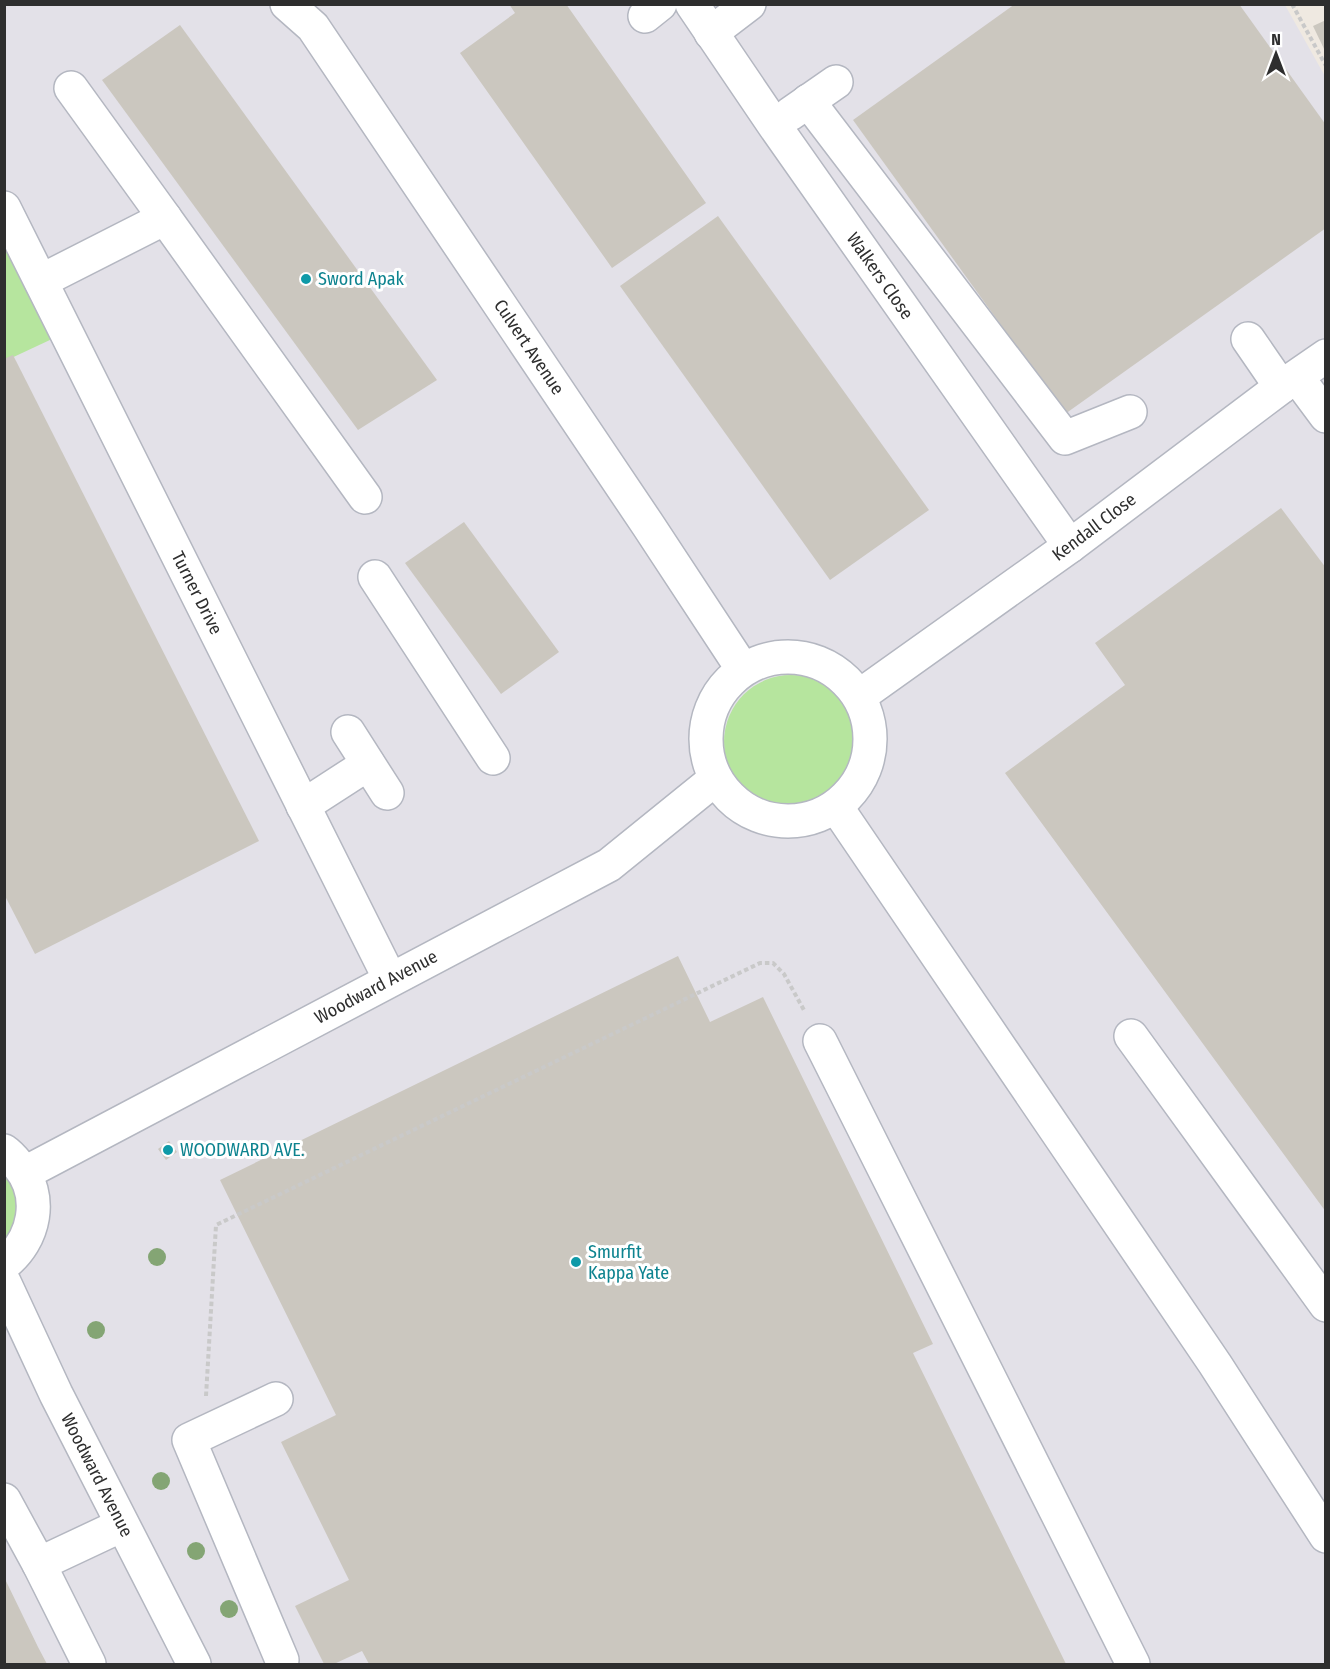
<svg xmlns="http://www.w3.org/2000/svg" width="1330" height="1669" font-family="'Fira Sans Condensed',sans-serif">
<style>
.industrial{fill:#e3e1e8}
.green{fill:#b6e59e}
.building{fill:#cbc7bf}
.lines{fill:none;stroke-linecap:round;stroke-linejoin:round}
.minor-casing{stroke:#b4b7c1;stroke-width:36}
.path{stroke:#c9c9c9;stroke-width:4;stroke-dasharray:4.5 3;stroke-linecap:butt}
.minor{stroke:#fff;stroke-width:33}
.tree{fill:#84a574}
.culture-dot{fill:#0f9aa8;stroke:#fff;stroke-width:2}
.labels{text-anchor:middle;stroke-width:6;stroke-linejoin:round;paint-order:stroke}
.street-label{font-size:18px;fill:#2e2e2e;stroke:#fff}
.culture-label{font-size:18px;fill:#0d838f;stroke:#fff;text-anchor:start}
</style>
<rect width="100%" height="100%" fill="#efe9e1"/>
<!-- industrial -->
<polygon class="industrial" points="5,5 1285,5 1326,78 1325,1664 5,1664"/>
<!-- green -->
<g class="green">
<polygon points="4,208 67,332 5,361 4,361"/>
<circle cx="791" cy="742" r="67"/>
<path d="M4,1174C21,1198 23,1219 4,1243Z"/>
</g>
<!-- building -->
<g class="building">
<polygon points="509,4 566,4 706,203 612,268 460,53 515,13"/>
<polygon points="1015,4 1239,4 1326,125 1326,228 1065,414 853,120"/>
<polygon points="1326,20 1326,53 1313,26"/>
<polygon points="180,25 437,380 358,430 102,80"/>
<polygon points="718,216 929,510 830,580 620,286"/>
<polygon points="13,355 259,841 35,954 4,894 4,359"/>
<polygon points="1281,508 1326,568 1326,1212 1005,773 1125,685 1095,643"/>
<polygon points="464,522 559,652 501,694 405,563"/>
<polygon points="678,956 710,1022 763,997 933,1344 913,1353 1066,1664 369,1664 362,1651 334,1664 324,1664 295,1606 349,1580 281,1442 336,1415 220,1180"/>
<polygon points="169,1141 177,1152 166,1160 158,1149"/>
<polygon points="5,1579 38,1647 47,1664 5,1664"/>
</g>
<g class="lines">
<!-- minor casing -->
<g class="minor-casing">
<g id="minor">
<polyline points="287,4 313,27 648,525 742,668"/>
<polyline points="692,4 774,125 1070,546"/>
<polyline points="645,16 660,4"/>
<polyline points="711,33 749,4"/>
<polyline points="71,88 165,218"/>
<polyline points="808,101 1065,438 1130,412"/>
<polyline points="790,114 836,82"/>
<polyline points="4,208 390,979"/>
<polyline points="41,281 165,218 365,497"/>
<polyline points="1248,339 1281,387"/>
<polyline points="1297,377 1326,416"/>
<polyline points="375,577 493,758"/>
<circle cx="788" cy="739" r="82"/>
<polyline points="861,695 1070,546 1281,387 1326,356"/>
<polyline points="348,732 387,793"/>
<polyline points="303,806 368,764"/>
<polyline points="837,808 1215,1364 1326,1536"/>
<polyline points="1131,1036 1326,1305"/>
<polyline points="820,1041 1133,1664"/>
<path d="M4,1151C10,1155 14,1160 18,1165C44,1196 35,1240 4,1264"/>
<polyline points="25,1173 609,865 714,780"/>
<polyline points="4,1282 56,1394 194,1664"/>
<polyline points="276,1399 189,1440 282,1660"/>
<polyline points="4,1500 39,1564 89,1664"/>
<polyline points="39,1564 122,1525"/>
</g>
</g>
<!-- path -->
<g class="path">
<polyline points="1292,4 1326,66"/>
<polyline points="206,1396 216,1225 760,963 773,963 784,974 805,1012"/>
</g>
<!-- minor -->
<use href="#minor" class="minor"/>
</g>
<!-- trees -->
<g class="tree">
<circle cx="157" cy="1257" r="9"/>
<circle cx="96" cy="1330" r="9"/>
<circle cx="161" cy="1481" r="9"/>
<circle cx="196" cy="1551" r="9"/>
<circle cx="229" cy="1609" r="9"/>
</g>
<!-- markers -->
<g class="culture-dot">
<circle cx="306" cy="279" r="6"/>
<circle cx="168" cy="1150" r="6"/>
<circle cx="576" cy="1262" r="6"/>
</g>
<g class="labels">
<!-- street labels -->
<g class="street-label">
<text transform="translate(880 276) rotate(55)" y="6">Walkers Close</text>
<text transform="translate(529 347) rotate(56)" y="6">Culvert Avenue</text>
<text transform="translate(1094 527) rotate(-37)" y="6">Kendall Close</text>
<text transform="translate(197 593) rotate(63)" y="6">Turner Drive</text>
<text transform="translate(376 987) rotate(-28)" y="6">Woodward Avenue</text>
<text transform="translate(97 1475) rotate(63)" y="6">Woodward Avenue</text>
</g>
<!-- culture labels -->
<g class="culture-label">
<text x="318" y="285">Sword Apak</text>
<text x="180" y="1156">WOODWARD AVE.</text>
<text x="588" y="1258">Smurfit<tspan x="588" dy="21">Kappa Yate</tspan></text>
</g>
</g>
<!-- border -->
<rect width="1330" height="1669" fill="none" stroke="#2e2e2e" stroke-width="12"/>
<!-- north arrow -->
<g transform="translate(1276 54)" stroke="#ffffff" stroke-width="4.5" paint-order="stroke">
<path d="M0-4.5L10 22L0 15L-10 22Z" fill="#2e2e2e"/>
<text y="-9" font-size="16" font-weight="bold" text-anchor="middle" fill="#2e2e2e">N</text>
</g>
</svg>
